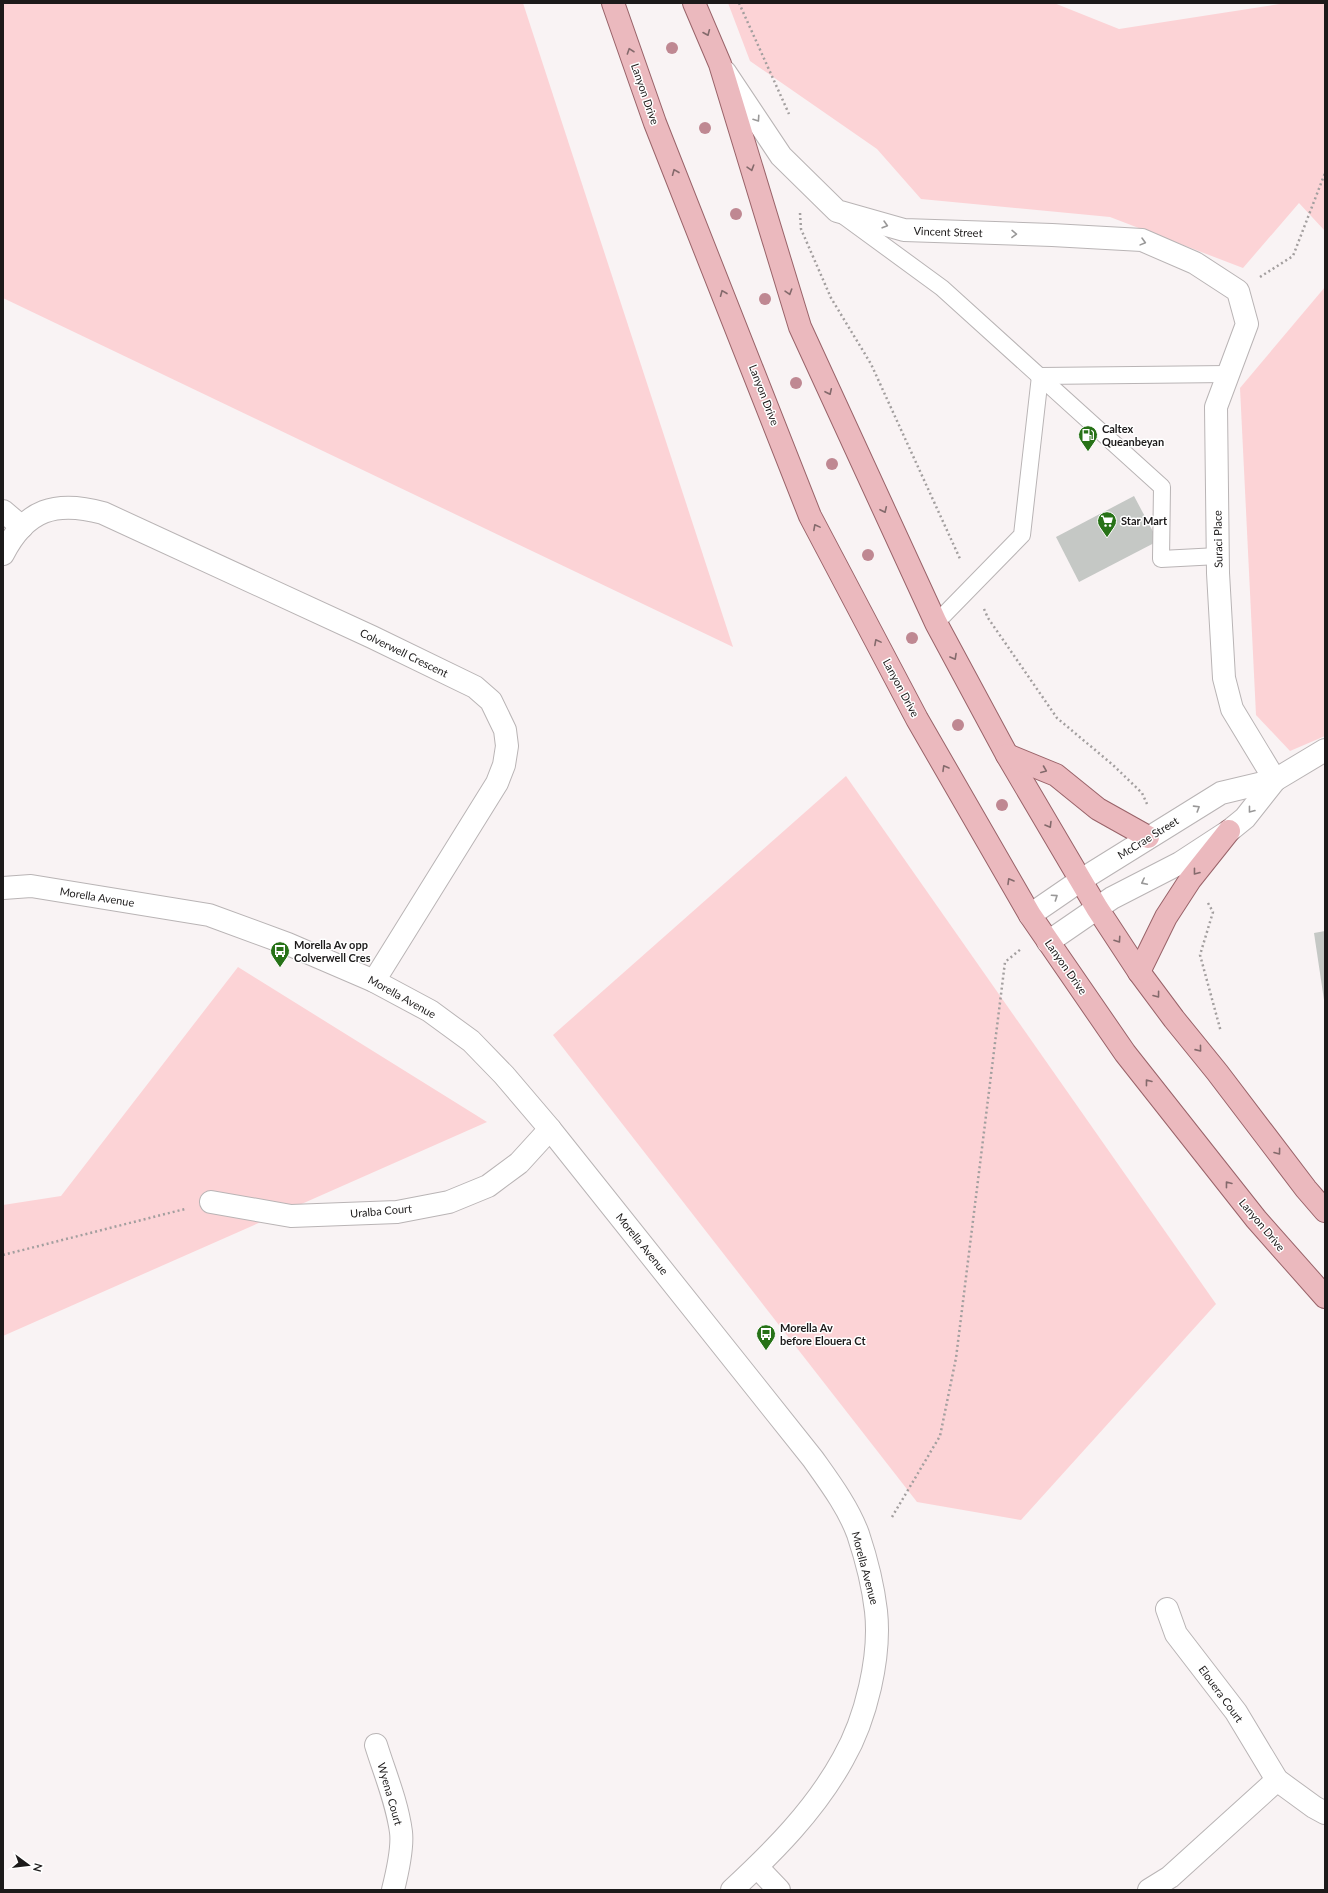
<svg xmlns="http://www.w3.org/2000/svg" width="1328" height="1893" font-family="Lato,sans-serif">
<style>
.green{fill:#fcd3d6}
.building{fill:#c5c8c5}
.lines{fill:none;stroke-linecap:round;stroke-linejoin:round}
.service-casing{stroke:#b9b4b5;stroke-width:18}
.minor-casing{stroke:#b9b4b5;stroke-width:24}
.tertiary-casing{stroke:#b9b4b5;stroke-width:24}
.primary-casing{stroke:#996369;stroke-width:24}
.path{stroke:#a39f9f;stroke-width:2.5;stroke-dasharray:2 3;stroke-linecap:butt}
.service{stroke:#fff;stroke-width:16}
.minor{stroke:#fff;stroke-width:22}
.tertiary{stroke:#fff;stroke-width:22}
.primary{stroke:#ebb9be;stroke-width:22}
.tree{fill:#bf8892}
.oneway{stroke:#846a6c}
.oneway2{stroke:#999898}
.labels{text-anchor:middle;stroke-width:3;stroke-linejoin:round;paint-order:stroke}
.street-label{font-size:11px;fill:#1c1a1a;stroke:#fff}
.poi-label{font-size:11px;font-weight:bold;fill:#1c1a1a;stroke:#fff;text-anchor:start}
</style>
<rect width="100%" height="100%" fill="#f9f3f4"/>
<!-- green -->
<g class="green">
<polygon points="3,3 523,3 733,647 3,298"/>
<polygon points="728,3 1054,3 1119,29 1286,3 1325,3 1325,231 1299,203 1243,268 1110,217 921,199 877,149 750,61"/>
<polygon points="1325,287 1325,736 1290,751 1256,715 1240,388"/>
<polygon points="846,776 1216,1304 1021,1520 917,1502 553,1035"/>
<polygon points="238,967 487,1122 3,1336 3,1205 61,1196"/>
</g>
<!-- building -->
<g class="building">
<polygon points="1134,496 1158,541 1079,582 1056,537"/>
<polygon points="1325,931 1325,1000 1324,1000 1314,933"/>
</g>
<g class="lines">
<!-- service casing -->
<g class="service-casing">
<g id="service">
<polyline points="845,217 942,288 1162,487 1161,559 1218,556"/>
<polyline points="1040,376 1228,374"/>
<polyline points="936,623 1022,535 1040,376"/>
</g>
</g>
<!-- minor casing -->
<g class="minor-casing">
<g id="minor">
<polyline points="725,72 781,156 837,211 904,230 1052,235 1142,240 1195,263 1238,291 1247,324 1216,407 1218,573 1224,678 1232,709 1275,780"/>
<polyline points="3,511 22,527"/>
<path d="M3,554C26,509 56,500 103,513L372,637L475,687L491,701L505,730L507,746L504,765L497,783L374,981"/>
<polyline points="1030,915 1081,880 1221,793 1275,780 1325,750"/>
<polyline points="1048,942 1112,898 1180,863 1229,831 1245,818 1275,780"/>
<polyline points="211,1202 291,1216 397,1212 449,1202 488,1186 519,1163 550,1129"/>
<polyline points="1167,1609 1176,1634 1236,1712 1277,1780 1314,1807 1325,1813"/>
<path d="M376,1745C385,1774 397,1802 401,1832C403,1848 397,1874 393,1890"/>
<polyline points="757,1867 779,1890"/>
<polyline points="1149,1890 1170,1877 1277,1780"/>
</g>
</g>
<!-- tertiary casing -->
<g class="tertiary-casing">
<path id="tertiary" d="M3,888L31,886L209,915L288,944L374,981L430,1011L471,1041L504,1075L550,1129L813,1459C830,1483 848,1507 858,1534C866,1558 873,1585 876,1611C881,1657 866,1719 843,1759C815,1810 774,1851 732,1890"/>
</g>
<!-- primary casing -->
<g class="primary-casing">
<g id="primary">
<polyline points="613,3 655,123 810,516 917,719 1030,915 1125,1053 1256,1219 1325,1297"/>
<polyline points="694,3 720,64 800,327 936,623 1007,755 1097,908 1139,972 1174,1019 1217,1072 1306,1189 1325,1211"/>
<polyline points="1007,755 1056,775 1098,809 1148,837"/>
<polyline points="1139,972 1166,917 1190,880 1229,831"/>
</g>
</g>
<!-- path -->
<g class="path">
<polyline points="739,3 789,114"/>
<polyline points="800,213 801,229 831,298 871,364 961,561"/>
<polyline points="1260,277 1293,256 1325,173"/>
<polyline points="984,609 988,618 1057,718 1113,765 1142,793 1147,804"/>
<polyline points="1208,903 1213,912 1200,955 1221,1032"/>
<polyline points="3,1255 185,1209"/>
<polyline points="892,1517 940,1436 956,1358 1005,962 1021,949"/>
</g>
<!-- service -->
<use href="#service" class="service"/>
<!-- minor -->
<use href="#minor" class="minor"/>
<!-- tertiary -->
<use href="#tertiary" class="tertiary"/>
<!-- primary -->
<use href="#primary" class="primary"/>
</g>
<!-- trees -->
<g class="tree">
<circle cx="672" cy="48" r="6"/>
<circle cx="705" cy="128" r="6"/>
<circle cx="736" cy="214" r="6"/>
<circle cx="765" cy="299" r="6"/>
<circle cx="796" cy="383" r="6"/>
<circle cx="832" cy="464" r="6"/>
<circle cx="868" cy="555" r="6"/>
<circle cx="912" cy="638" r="6"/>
<circle cx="958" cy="725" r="6"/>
<circle cx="1002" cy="805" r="6"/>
</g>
<!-- one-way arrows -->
<defs><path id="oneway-chevron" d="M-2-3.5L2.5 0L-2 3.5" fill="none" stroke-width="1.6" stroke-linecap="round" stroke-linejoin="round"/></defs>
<g class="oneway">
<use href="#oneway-chevron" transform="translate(707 33) rotate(67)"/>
<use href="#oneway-chevron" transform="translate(630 51) rotate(-109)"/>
<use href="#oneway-chevron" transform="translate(751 168) rotate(73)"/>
<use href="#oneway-chevron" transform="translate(675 172) rotate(-112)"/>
<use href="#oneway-chevron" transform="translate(789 292) rotate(73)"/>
<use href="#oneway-chevron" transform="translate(723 293) rotate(-112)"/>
<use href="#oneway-chevron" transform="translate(829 392) rotate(65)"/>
<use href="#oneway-chevron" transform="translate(884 510) rotate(65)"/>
<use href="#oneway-chevron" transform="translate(816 527) rotate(-118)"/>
<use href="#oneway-chevron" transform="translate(877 642) rotate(-118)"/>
<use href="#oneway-chevron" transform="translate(954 657) rotate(61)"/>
<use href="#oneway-chevron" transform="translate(945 768) rotate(-120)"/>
<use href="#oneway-chevron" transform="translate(1044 770) rotate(22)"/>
<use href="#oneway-chevron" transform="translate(1049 825) rotate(59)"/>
<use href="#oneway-chevron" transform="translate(1196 872) rotate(128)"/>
<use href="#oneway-chevron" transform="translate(1010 881) rotate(-120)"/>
<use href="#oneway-chevron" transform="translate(1118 940) rotate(56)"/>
<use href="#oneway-chevron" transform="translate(1157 995) rotate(53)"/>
<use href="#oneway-chevron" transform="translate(1199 1049) rotate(51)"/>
<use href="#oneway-chevron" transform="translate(1148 1082) rotate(-128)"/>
<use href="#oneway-chevron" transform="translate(1278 1152) rotate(53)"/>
<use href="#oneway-chevron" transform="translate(1228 1184) rotate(-128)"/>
</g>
<g class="oneway2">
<use href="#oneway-chevron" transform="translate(757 119) rotate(56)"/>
<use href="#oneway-chevron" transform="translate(885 225) rotate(16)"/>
<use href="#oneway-chevron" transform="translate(1014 234) rotate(1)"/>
<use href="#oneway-chevron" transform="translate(1143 242) rotate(15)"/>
<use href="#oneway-chevron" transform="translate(1197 808) rotate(-32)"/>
<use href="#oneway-chevron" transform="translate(1251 810) rotate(128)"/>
<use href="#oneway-chevron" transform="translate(1144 882) rotate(153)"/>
<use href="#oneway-chevron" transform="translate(1055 897) rotate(-34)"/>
</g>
<!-- icons -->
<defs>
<g id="fuel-pin" transform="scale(1)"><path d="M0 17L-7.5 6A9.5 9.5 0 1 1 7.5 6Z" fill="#277217" stroke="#fff"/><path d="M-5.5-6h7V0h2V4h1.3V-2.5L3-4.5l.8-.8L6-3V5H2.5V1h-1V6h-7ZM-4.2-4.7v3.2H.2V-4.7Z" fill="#fff"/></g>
<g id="supermarket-pin" transform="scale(1)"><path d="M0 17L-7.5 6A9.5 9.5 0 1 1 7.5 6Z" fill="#277217" stroke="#fff"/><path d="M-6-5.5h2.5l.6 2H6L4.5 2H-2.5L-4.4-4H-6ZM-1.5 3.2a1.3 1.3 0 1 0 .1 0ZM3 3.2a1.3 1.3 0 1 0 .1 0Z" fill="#fff"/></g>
<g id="bus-pin" transform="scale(1)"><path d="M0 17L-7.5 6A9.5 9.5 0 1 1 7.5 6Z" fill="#277217" stroke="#fff"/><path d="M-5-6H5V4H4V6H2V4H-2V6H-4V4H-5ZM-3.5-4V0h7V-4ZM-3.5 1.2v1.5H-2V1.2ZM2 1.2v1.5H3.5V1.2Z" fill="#fff"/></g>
</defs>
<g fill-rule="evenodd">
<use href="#fuel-pin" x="1088" y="435"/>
<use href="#supermarket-pin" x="1107" y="521"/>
<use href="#bus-pin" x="280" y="951"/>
<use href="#bus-pin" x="766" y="1334"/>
</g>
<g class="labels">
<!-- street labels -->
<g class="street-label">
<text transform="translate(645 94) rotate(71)" y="4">Lanyon Drive</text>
<text transform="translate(948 232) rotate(2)" y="4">Vincent Street</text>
<text transform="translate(764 395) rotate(69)" y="4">Lanyon Drive</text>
<text transform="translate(1218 539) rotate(-91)" y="4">Suraci Place</text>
<text transform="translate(404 653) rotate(26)" y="4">Colverwell Crescent</text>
<text transform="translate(901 688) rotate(62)" y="4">Lanyon Drive</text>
<text transform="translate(1148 838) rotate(-32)" y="4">McCrae Street</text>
<text transform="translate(97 897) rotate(9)" y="4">Morella Avenue</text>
<text transform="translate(1066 967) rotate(55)" y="4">Lanyon Drive</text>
<text transform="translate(402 997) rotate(29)" y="4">Morella Avenue</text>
<text transform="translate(381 1211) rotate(-5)" y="4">Uralba Court</text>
<text transform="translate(1262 1225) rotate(50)" y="4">Lanyon Drive</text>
<text transform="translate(642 1244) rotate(51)" y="4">Morella Avenue</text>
<text transform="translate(865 1568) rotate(75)" y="4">Morella Avenue</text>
<text transform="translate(1221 1694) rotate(54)" y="4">Elouera Court</text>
<text transform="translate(390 1794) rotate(74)" y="4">Wyena Court</text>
</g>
<!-- poi labels -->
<g class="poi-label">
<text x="1102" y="433">Caltex<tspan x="1102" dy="13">Queanbeyan</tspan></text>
<text x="1121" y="525">Star Mart</text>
<text x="294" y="949">Morella Av opp<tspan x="294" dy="13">Colverwell Cres</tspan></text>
<text x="780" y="1332">Morella Av<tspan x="780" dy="13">before Elouera Ct</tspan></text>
</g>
</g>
<!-- border -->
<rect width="1328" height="1893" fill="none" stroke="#1c1a1a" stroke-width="8"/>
<!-- north arrow -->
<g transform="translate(28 1865) rotate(105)" stroke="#ffffff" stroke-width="3" paint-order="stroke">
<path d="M0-3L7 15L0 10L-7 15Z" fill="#1c1a1a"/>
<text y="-6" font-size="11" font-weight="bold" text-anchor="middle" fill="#1c1a1a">N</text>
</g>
</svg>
